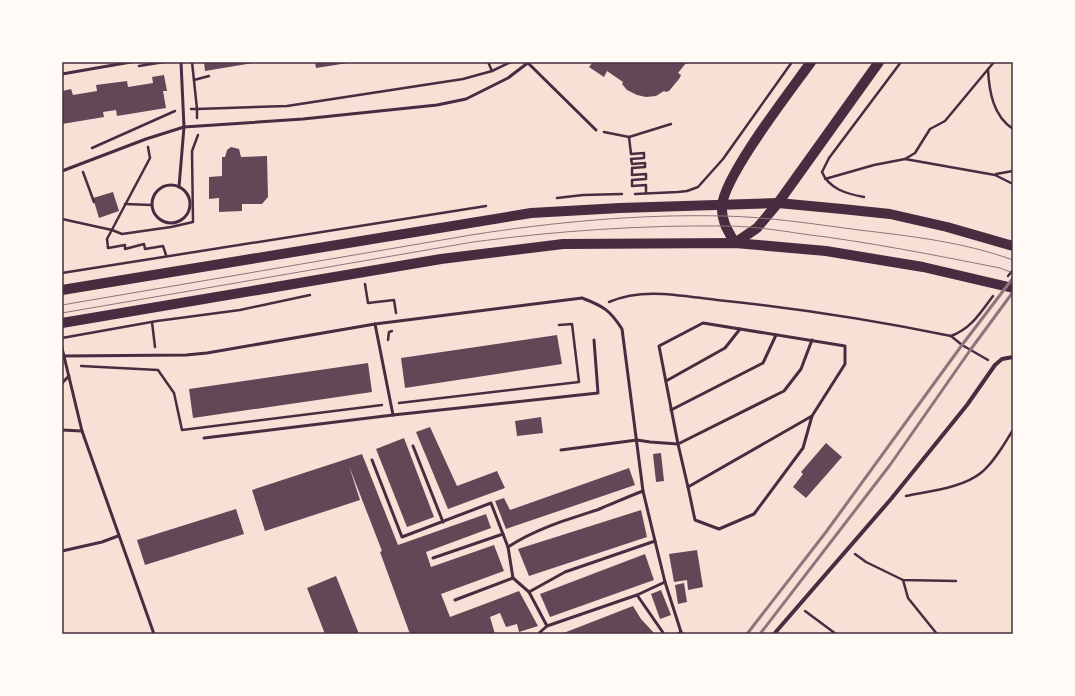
<svg xmlns="http://www.w3.org/2000/svg" width="1075" height="696" font-family="'PT Sans',sans-serif">
<style>
.building{fill:#644757}
.lines{fill:none;stroke-linecap:round;stroke-linejoin:round}
.path{stroke:#4a2c40;stroke-width:2.5}
.service{stroke:#4a2c40;stroke-width:3}
.minor{stroke:#4a2c40;stroke-width:4}
.primary{stroke:#4a2c40;stroke-width:10}
.tram{stroke:#8f747c;stroke-width:1}
.rail{stroke:#8f747c;stroke-width:3}
.neatline{fill:none;stroke:#4a2c40;stroke-width:1.5}
</style>
<rect width="100%" height="100%" fill="#f7e1d7"/>
<!-- building -->
<g class="building">
<polygon points="204,62 253,62 253,63 205,71"/>
<polygon points="315,62 348,62 348,63 316,68"/>
<polygon points="593,62 644,62 646,63 689,62 688,64 686,63 678,73 681,75 679,79 669,91 666,92 664,91 656,96 646,97 637,95 627,90 622,84 623,82 607,71 604,77 589,67"/>
<polygon points="164,75 167,91 163,91 166,108 117,116 116,110 103,112 104,117 62,124 62,91 71,89 73,95 97,91 96,85 127,81 128,87 153,83 152,77"/>
<polygon points="231,147 239,149 241,157 267,156 268,197 262,204 242,204 242,211 219,212 219,198 209,199 209,177 222,176 222,157 225,157 227,150"/>
<polygon points="113,192 119,211 99,218 93,198"/>
<polygon points="557,335 562,364 405,388 401,358"/>
<polygon points="368,363 372,392 193,418 189,389"/>
<polygon points="541,417 543,433 517,436 515,421"/>
<polygon points="430,427 457,486 497,471 505,488 448,509 416,432"/>
<polygon points="404,438 434,517 407,527 376,449"/>
<polygon points="826,443 842,457 806,498 793,487 803,474 801,472"/>
<polygon points="661,453 664,481 656,482 653,454"/>
<polygon points="362,454 398,545 486,514 491,528 426,552 431,567 494,545 504,571 441,594 450,617 519,591 538,626 519,632 517,624 506,627 500,613 490,617 495,634 410,634 380,552 382,551 349,466 360,500 265,531 252,490"/>
<polygon points="629,468 635,485 506,529 495,501 504,498 510,510"/>
<polygon points="236,509 244,534 145,565 137,540"/>
<polygon points="641,510 647,537 529,576 518,549"/>
<polygon points="697,550 703,587 688,590 687,580 674,582 669,554"/>
<polygon points="645,554 654,580 550,617 540,594"/>
<polygon points="336,576 359,634 325,634 307,588"/>
<polygon points="684,583 687,602 678,604 675,585"/>
<polygon points="661,590 671,615 660,619 651,594"/>
<polygon points="633,606 641,619 655,634 561,634"/>
</g>
<g class="lines">
<!-- path -->
<g class="path">
<polyline points="192,62 197,109 287,106 463,79 492,71 511,62"/>
<polyline points="488,62 492,71"/>
<polyline points="139,66 164,62"/>
<path d="M988,69C989,91 993,116 1013,129"/>
<polyline points="194,80 209,76"/>
<polyline points="191,109 197,109 197,118"/>
<polyline points="604,132 629,137 671,124"/>
<polyline points="629,137 631,154 644,153 644,158 631,159 632,164 645,163 645,167 632,168 632,175 646,174 646,179 632,180 632,186 646,185 646,193"/>
<polyline points="148,147 150,158 107,239 108,248 125,245 125,249 144,244 145,249 163,246 166,255"/>
<polyline points="92,148 175,111"/>
<polyline points="905,159 995,175 1013,184"/>
<polyline points="83,172 94,202"/>
<polyline points="996,174 1013,171"/>
<polyline points="825,179 874,165 905,159 915,153 930,129 945,121 994,62"/>
<polyline points="635,194 678,192 687,191 698,187 723,159 792,62"/>
<path d="M864,197C847,194 829,189 822,172L829,158L901,62"/>
<polyline points="557,198 583,195 622,194"/>
<polyline points="125,204 152,205"/>
<polyline points="62,219 112,230 122,234 171,227 193,222 192,151 198,135"/>
<polyline points="62,273 486,206"/>
<polyline points="1008,276 1013,270"/>
<polyline points="365,284 368,303 394,300 396,313"/>
<path d="M609,302C643,287 682,296 717,300C796,308 873,320 951,336L962,345L988,360"/>
<polyline points="152,322 155,347"/>
<path d="M951,336C971,329 981,312 993,296"/>
<polyline points="62,338 157,321 240,310 310,295"/>
<polyline points="388,340 389,332 392,331"/>
<polyline points="81,366 158,370 174,393 182,430 382,405"/>
<polyline points="399,403 579,382 572,324 559,325"/>
<path d="M906,496C930,491 963,488 982,472C995,461 1004,444 1013,430"/>
<polyline points="855,554 866,562 903,580 956,581"/>
<polyline points="903,580 908,598 937,634"/>
<polyline points="805,611 836,634"/>
</g>
<!-- service -->
<g class="service">
<polyline points="528,63 596,130"/>
<polyline points="62,74 131,62"/>
<polyline points="62,171 146,139 184,127 303,119 437,105 466,99 508,78 529,62"/>
<circle cx="171" cy="204" r="19"/>
<polyline points="179,187 184,127 181,62"/>
<polygon points="703,323 845,346 845,364 812,416 688,487 678,444 659,346"/>
<polyline points="375,324 393,415"/>
<polyline points="62,348 82,431 154,634"/>
<path d="M64,356L186,355L207,353L375,324L582,298C603,306 610,310 622,329L643,491C627,497 612,504 597,510C566,520 535,529 508,547L513,578L529,592L547,626L538,634"/>
<polyline points="666,381 725,348 740,329"/>
<polyline points="62,383 69,376"/>
<polyline points="671,410 763,363 776,335"/>
<polyline points="62,430 82,431"/>
<polyline points="204,438 393,415 598,393 594,340"/>
<polyline points="413,446 443,522"/>
<polyline points="561,450 637,440 650,442 678,444 784,391 801,369 812,340"/>
<polyline points="372,460 402,537 491,503 508,547"/>
<polyline points="688,487 695,520 719,529 754,514 803,448 812,416"/>
<polyline points="655,541 665,582 681,632"/>
<polyline points="62,551 102,542 118,536"/>
<polyline points="433,558 503,534"/>
<polyline points="529,592 565,572 655,541 643,491"/>
<polyline points="637,595 665,582"/>
<polyline points="455,600 513,578"/>
<polyline points="547,626 637,595 664,634"/>
<polyline points="678,634 681,632 683,634"/>
</g>
<!-- minor -->
<polyline class="minor" points="774,634 891,499 967,405 995,365 1002,359 1013,357"/>
<!-- primary -->
<g class="primary">
<polyline points="735,243 757,228 778,203 879,62"/>
<path d="M735,243C728,231 721,221 722,206C724,176 791,90 811,62"/>
<polyline points="62,290 531,213 620,208 778,203 842,209 890,214 947,227 1013,246"/>
<polyline points="62,323 441,259 563,244 735,243 826,251 923,267 1013,288"/>
</g>
<!-- tram -->
<g class="tram">
<path d="M62,305L471,235C554,222 639,214 724,216C769,217 814,224 859,230C910,236 964,242 1013,260"/>
<path d="M62,313L473,242C556,231 641,225 724,226C751,226 777,230 803,234C869,242 934,255 1000,268L1013,273"/>
</g>
<!-- rail -->
<g class="rail">
<polyline points="747,634 826,532 962,345 1013,278"/>
<polyline points="760,634 890,465 971,349 1013,292"/>
</g>
</g>
<!-- border -->
<rect width="1075" height="696" fill="none" stroke="#fffaf5" stroke-width="126"/>
<rect x="63" y="63" width="949" height="570" class="neatline"/>
</svg>
